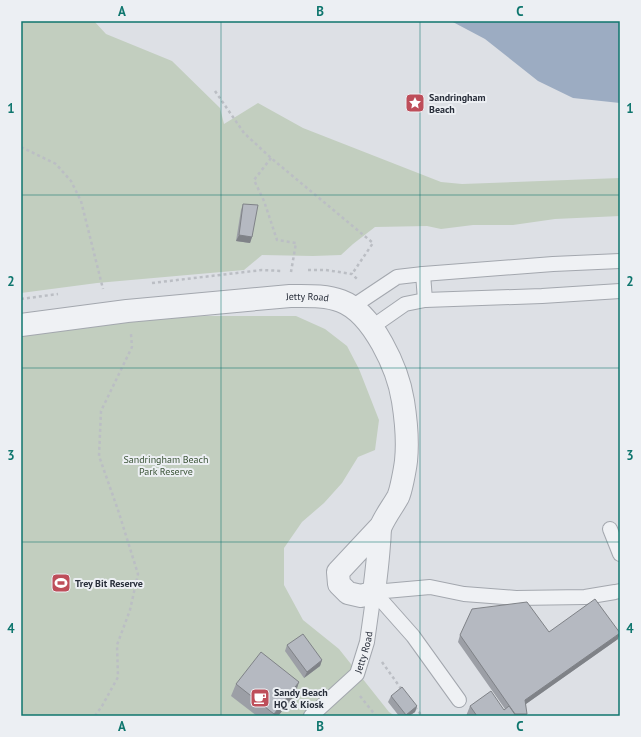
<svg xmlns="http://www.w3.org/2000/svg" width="641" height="737" font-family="'PT Sans',sans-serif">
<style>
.green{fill:#c2cebf}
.water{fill:#9cacc2}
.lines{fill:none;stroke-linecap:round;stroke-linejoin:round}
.lane-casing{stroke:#a3a7ae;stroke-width:16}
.street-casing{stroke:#a3a7ae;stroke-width:24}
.path{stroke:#bbbec4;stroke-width:2.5;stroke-dasharray:3 3;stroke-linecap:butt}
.lane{stroke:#eff1f4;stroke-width:14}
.street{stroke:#eff1f4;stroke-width:22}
.wall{fill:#9c9fa6}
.shaded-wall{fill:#7f8287}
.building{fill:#b5b9c1;stroke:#7f8287}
.grid{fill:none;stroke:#0f766e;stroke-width:1;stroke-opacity:0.55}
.labels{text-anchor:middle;stroke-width:4;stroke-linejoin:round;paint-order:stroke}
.poi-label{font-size:10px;font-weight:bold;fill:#282e3a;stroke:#eceff3;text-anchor:start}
.street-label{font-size:10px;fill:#282e3a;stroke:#eceff3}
.park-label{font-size:10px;fill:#3b5437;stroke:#eceff3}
.neatline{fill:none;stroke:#0f766e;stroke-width:1.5}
.grid-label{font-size:13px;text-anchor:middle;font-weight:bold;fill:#0f766e}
</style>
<rect width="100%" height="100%" fill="#dde0e5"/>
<!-- green -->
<g class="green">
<polygon points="21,21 94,21 106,34 172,61 220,108 224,124 258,103 303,128 441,182 462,184 620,178 620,216 555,219 513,225 473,225 441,229 427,226 375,227 353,244 341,255 313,256 262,255 244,270 97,283 21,293"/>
<polygon points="208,316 296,316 325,329 347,346 359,369 379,420 375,450 358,457 342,483 324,503 302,522 284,548 284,585 303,620 339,649 389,712 395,716 21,716 21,336 170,317"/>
</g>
<!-- water -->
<polygon class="water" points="451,21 620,21 620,103 573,98 538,81 485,39"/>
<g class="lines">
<!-- lane casing -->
<g class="lane-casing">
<g id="lane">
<polyline points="423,274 425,300"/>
<polyline points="352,307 397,277 423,274 553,264 620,261"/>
<polyline points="372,327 405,304 425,300 542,296 620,291"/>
<polyline points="610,529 620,554"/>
<polyline points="374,592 430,587 464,594 516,598 585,597 615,592 620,591"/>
<polyline points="374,592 413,636 459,700"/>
<path id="s1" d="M311,716L357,674L367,642L374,592"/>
</g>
</g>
<!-- street casing -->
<g class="street-casing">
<g id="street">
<path id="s2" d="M21,325L127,311L290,296C307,296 326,295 341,301C373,313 398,369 403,401C406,420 408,442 406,461C405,469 401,491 398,497C393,506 386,515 381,526C379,531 380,538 379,544C378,560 376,576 374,592L361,596L348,593L339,584L338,572L381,526"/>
</g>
</g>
<!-- path -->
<g class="path">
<polyline points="21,21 24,21"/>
<polyline points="215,91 244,133 271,158 373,243 352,274"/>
<polyline points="21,147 56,164 71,181 81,201 103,289"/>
<polyline points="271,158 254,180 264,201 277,240 296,243 291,272"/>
<polyline points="308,270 326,270 352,274 358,280"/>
<polyline points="152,283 262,270 282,271"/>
<polyline points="21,299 58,294"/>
<polyline points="382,662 402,690"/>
<polyline points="360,696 376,716"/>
<polyline points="415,707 422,716"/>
<polyline points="95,716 102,706 118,677 117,645 130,610 138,574 118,510 99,456 101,411 132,347 131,334"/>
</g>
<!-- lane -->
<use href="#lane" class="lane"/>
<!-- street -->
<use href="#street" class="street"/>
</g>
<!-- wall -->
<g class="wall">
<polygon points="243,204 252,237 250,243 236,241 241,210"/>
<polygon points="549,632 618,639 526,704 526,716 466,716 470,706 504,710 505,709 458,642 460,635"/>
<polygon points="287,645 322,660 320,666 304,678 285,651"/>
<polygon points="236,684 295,695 278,716 257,716 231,696"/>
<polygon points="391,696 417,706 415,712 409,716 399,716 388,702"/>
</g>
<!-- shaded-wall -->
<g class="shaded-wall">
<polygon points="239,235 252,237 250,243 236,241"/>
<polygon points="620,633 618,639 523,706 525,700"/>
<polygon points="322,660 320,666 304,678 307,672"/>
<polygon points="299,682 295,695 278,716 274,716 274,714"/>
<polygon points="417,706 415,712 409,716 405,716 406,715"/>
<polygon points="515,714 527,714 526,716 514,716"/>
</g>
<!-- building -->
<g class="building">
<polygon points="243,204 258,205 252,237 239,235"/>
<polygon points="595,599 620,633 525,700 527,714 515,714 460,635 472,609 527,602 549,632"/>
<polygon points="303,634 322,660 307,672 287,645"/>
<polygon points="261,652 299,682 274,714 236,684"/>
<polygon points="402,687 417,706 406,715 391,696"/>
<polygon points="491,691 504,710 509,706 516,716 477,716 470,706"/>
</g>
<!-- grid -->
<path class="grid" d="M221,21V716M420,21V716M21,195H620M21,368H620M21,542H620"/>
<!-- icons -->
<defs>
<g id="sight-square" transform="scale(1)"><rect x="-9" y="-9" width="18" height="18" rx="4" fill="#be4e5a" stroke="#eceff3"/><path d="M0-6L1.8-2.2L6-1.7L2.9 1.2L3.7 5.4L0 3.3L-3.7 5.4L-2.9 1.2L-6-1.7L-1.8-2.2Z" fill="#fff"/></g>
<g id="stadium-square" transform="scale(1)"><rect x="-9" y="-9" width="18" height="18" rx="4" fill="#be4e5a" stroke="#eceff3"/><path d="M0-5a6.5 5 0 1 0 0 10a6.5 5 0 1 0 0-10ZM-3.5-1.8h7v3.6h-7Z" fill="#fff"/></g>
<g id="cafe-square" transform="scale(1)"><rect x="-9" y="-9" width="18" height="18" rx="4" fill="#be4e5a" stroke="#eceff3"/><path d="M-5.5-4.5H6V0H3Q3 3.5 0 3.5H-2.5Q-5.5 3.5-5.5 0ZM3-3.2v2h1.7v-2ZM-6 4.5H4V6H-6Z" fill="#fff"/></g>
</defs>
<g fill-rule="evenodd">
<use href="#sight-square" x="415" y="103"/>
<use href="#stadium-square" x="61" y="583"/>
<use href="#cafe-square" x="260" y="698"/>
</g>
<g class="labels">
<!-- poi labels -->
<g class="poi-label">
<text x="429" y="101">Sandringham<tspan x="429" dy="12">Beach</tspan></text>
<text x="75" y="587">Trey Bit Reserve</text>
<text x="274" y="696">Sandy Beach<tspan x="274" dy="12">HQ &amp; Kiosk</tspan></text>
</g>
<!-- street labels -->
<g class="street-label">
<text dy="4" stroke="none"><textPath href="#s2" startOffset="288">Jetty Road</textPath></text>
<text dy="4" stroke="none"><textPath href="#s1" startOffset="85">Jetty Road</textPath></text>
</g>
<!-- park labels -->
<g class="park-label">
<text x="166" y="463">Sandringham Beach<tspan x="166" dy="12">Park Reserve</tspan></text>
</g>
</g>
<!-- border -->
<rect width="641" height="737" fill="none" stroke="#eceff3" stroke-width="44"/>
<rect x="22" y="22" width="597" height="693" class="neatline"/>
<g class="grid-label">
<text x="122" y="16">A</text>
<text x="320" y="16">B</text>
<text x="520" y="16">C</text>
<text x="11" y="113">1</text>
<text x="630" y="113">1</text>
<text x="11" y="286">2</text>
<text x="630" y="286">2</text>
<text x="11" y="460">3</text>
<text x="630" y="460">3</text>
<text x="11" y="633">4</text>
<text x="630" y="633">4</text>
<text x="122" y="731">A</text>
<text x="320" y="731">B</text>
<text x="520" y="731">C</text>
</g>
</svg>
